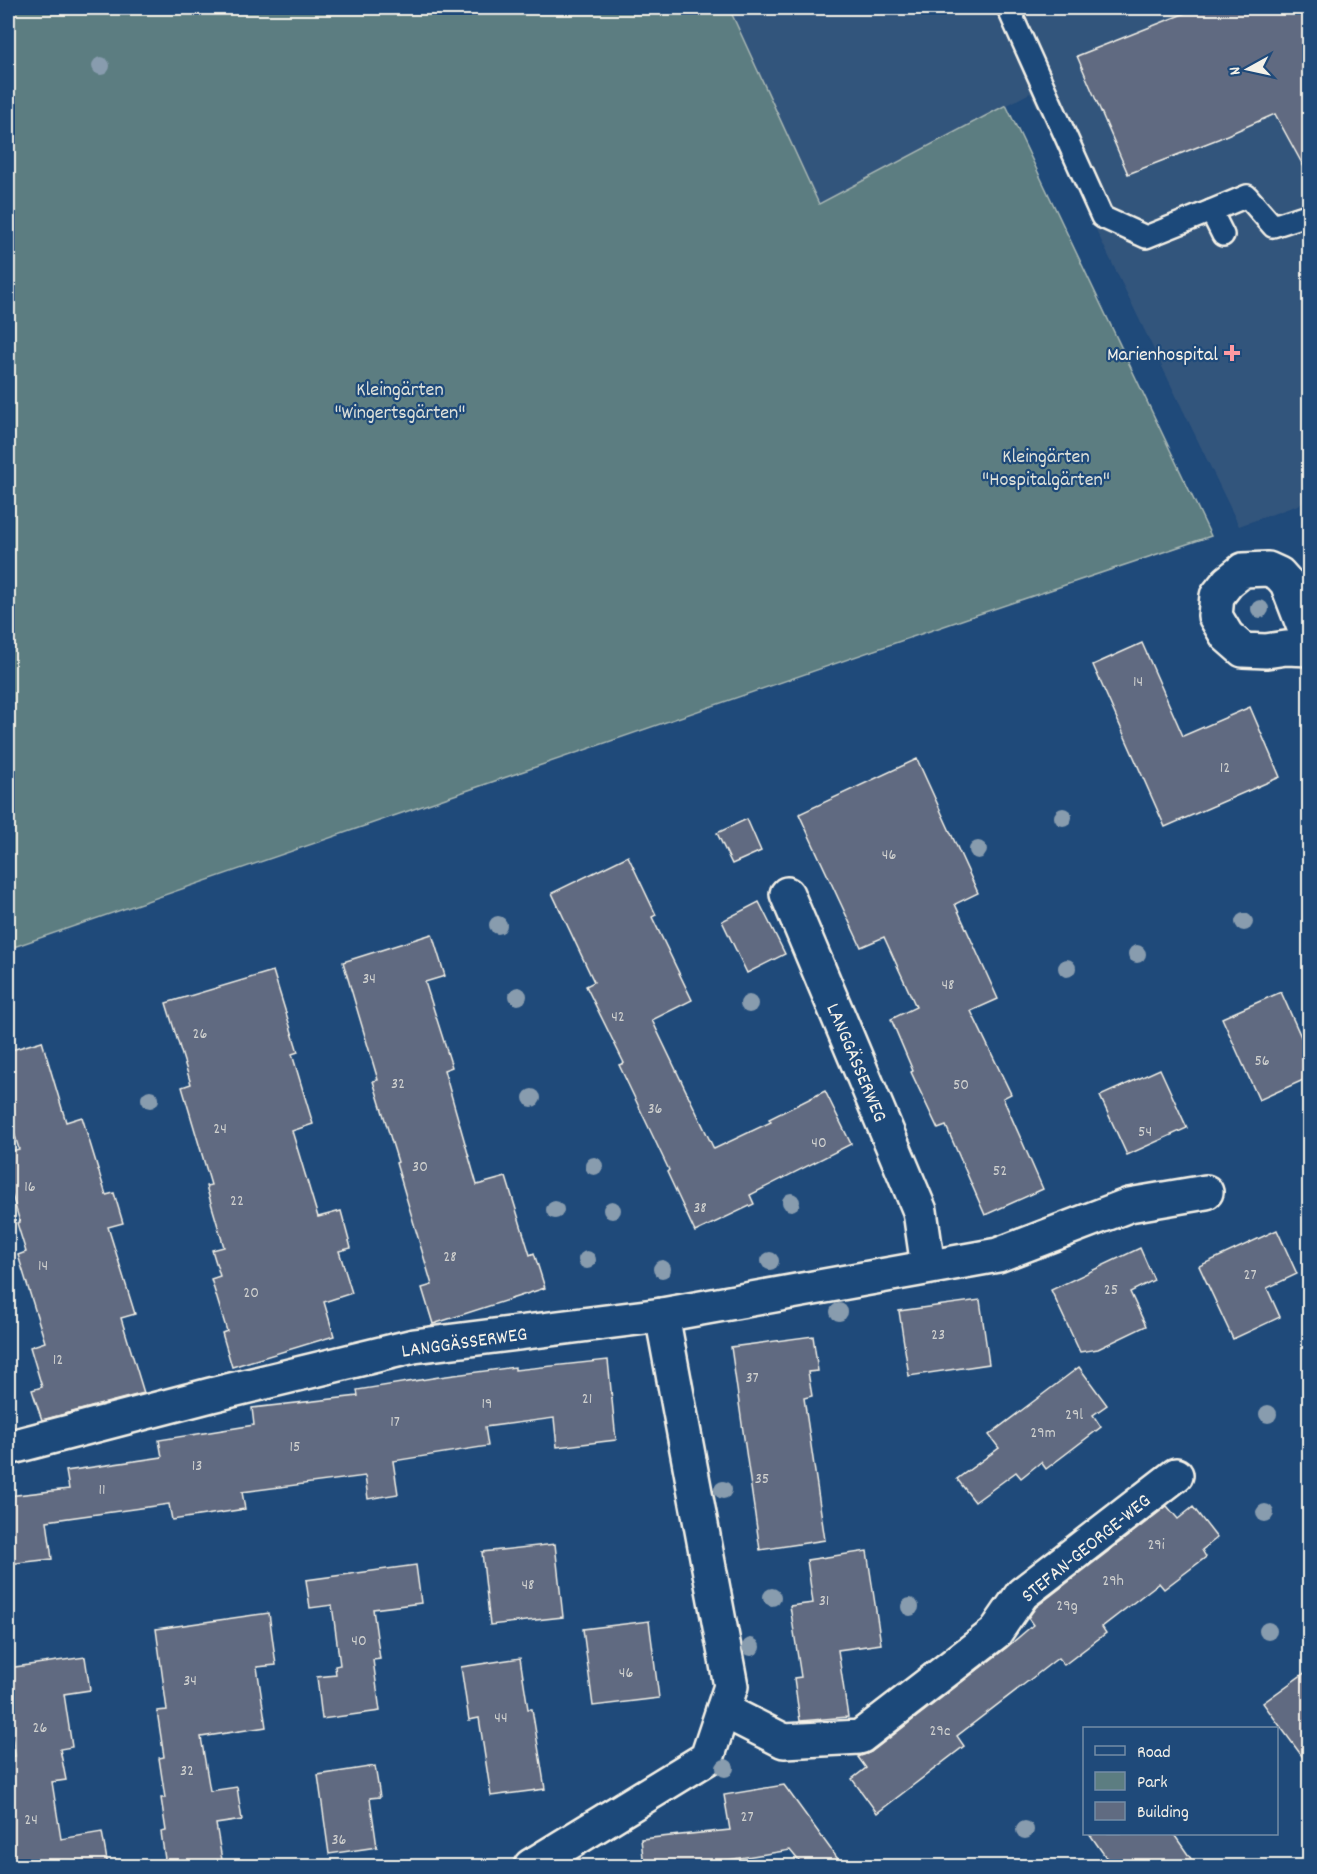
<svg xmlns="http://www.w3.org/2000/svg" width="1317" height="1874" font-family="Dekko,sans-serif">
<style>
.built{fill:#32547c}
.green{fill:#5c7d81;stroke:#a8b7b4;stroke-width:1.5}
.building{fill:#606b81;stroke:#f4f1e8;stroke-width:1.5}
.lines{fill:none;stroke-linecap:round;stroke-linejoin:round}
.service-casing{stroke:#f4f1e8;stroke-width:26}
.minor-casing{stroke:#f4f1e8;stroke-width:38}
.service{stroke:#1f4a7a;stroke-width:21}
.minor{stroke:#1f4a7a;stroke-width:33}
.tree{fill:#889cae}
.poi-dot{fill:#ff9aa2;stroke:#1f4a7a;stroke-width:2}
.labels{text-anchor:middle;stroke-width:4.5;stroke-linejoin:round;paint-order:stroke}
.number-label{font-size:16px;fill:#cfd0ce}
.poi-label{font-size:20px;fill:#f4f1e8;stroke:#1f4a7a;text-anchor:end}
.park-label{font-size:20px;fill:#dde0d9;stroke:#1f4a7a}
.street-label{font-size:20px;fill:#f4f1e8;stroke:#1f4a7a}
</style>
<rect width="100%" height="100%" fill="#1f4a7a"/>
<filter id="ink" filterUnits="userSpaceOnUse"><feTurbulence type="fractalNoise" baseFrequency=".0167" numOctaves="2"/><feDisplacementMap in="SourceGraphic" scale="12" xChannelSelector="R" yChannelSelector="G"/><feConvolveMatrix kernelMatrix="1 2 1 2 8 2 1 2 1" color-interpolation-filters="sRGB"/></filter>
<g filter="url(#ink)">
<!-- built -->
<polygon class="built" points="729,8 1309,8 1309,501 1239,526 1030,93 819,204"/>
<!-- green -->
<polygon class="green" points="12,8 729,8 819,204 1006,105 1211,536 976,615 8,949 8,9"/>
<!-- building -->
<g class="building">
<polygon points="1198,8 1310,8 1310,178 1275,114 1218,139 1128,174 1077,56"/>
<polygon points="1142,643 1183,736 1250,707 1280,777 1165,827 1093,665"/>
<polygon points="917,759 978,893 955,904 998,999 971,1011 1011,1094 1003,1098 1043,1189 985,1215 946,1126 938,1129 911,1072 913,1071 891,1019 916,1007 884,937 861,947 799,814"/>
<polygon points="747,819 761,851 732,864 717,833"/>
<polygon points="628,856 656,915 652,917 692,1000 652,1020 714,1149 771,1122 769,1119 825,1091 851,1144 750,1195 754,1204 695,1232 667,1172 669,1170 619,1065 624,1063 586,986 594,982 552,893"/>
<polygon points="759,902 785,954 747,973 722,921"/>
<polygon points="432,934 445,976 425,982 452,1067 444,1070 477,1185 506,1177 530,1255 534,1253 545,1288 433,1324 422,1288 432,1285 396,1163 398,1162 373,1081 378,1080 343,962"/>
<polygon points="273,971 298,1052 292,1054 313,1124 292,1131 318,1217 341,1211 351,1248 339,1251 352,1293 324,1302 334,1336 232,1367 222,1333 227,1331 211,1279 220,1276 212,1250 224,1247 206,1186 211,1185 182,1087 191,1084 166,1003"/>
<polygon points="1281,992 1310,1057 1310,1077 1259,1100 1222,1018"/>
<polygon points="42,1041 66,1122 82,1117 106,1195 114,1193 123,1223 108,1227 135,1314 121,1318 144,1393 42,1420 32,1390 42,1387 30,1347 45,1342 18,1255 26,1252 17,1223 20,1222 8,1182 8,1152 19,1149 8,1113 8,1051"/>
<polygon points="1160,1069 1187,1128 1127,1155 1100,1096"/>
<polygon points="1277,1230 1297,1274 1267,1288 1280,1317 1233,1339 1199,1266"/>
<polygon points="1140,1248 1154,1280 1130,1292 1146,1326 1098,1349 1080,1352 1051,1290"/>
<polygon points="980,1300 989,1364 909,1376 899,1311"/>
<polygon points="813,1336 818,1371 808,1372 812,1396 804,1398 825,1540 760,1550 731,1347"/>
<polygon points="608,1360 616,1440 557,1447 554,1418 485,1427 488,1446 393,1461 398,1494 368,1499 365,1476 242,1492 245,1509 172,1520 169,1504 47,1521 52,1559 8,1564 8,1496 69,1489 66,1471 162,1457 159,1440 254,1425 252,1408 358,1396 357,1390 439,1377 515,1367 515,1370"/>
<polygon points="1079,1367 1107,1405 1093,1415 1101,1427 1046,1469 1041,1462 1021,1478 1016,1472 975,1502 957,1479 999,1448 989,1435"/>
<polygon points="1167,1506 1178,1519 1193,1507 1217,1538 1202,1550 1206,1557 1164,1589 1159,1583 1102,1627 1106,1633 1064,1665 1058,1658 957,1736 964,1746 877,1813 852,1779 866,1768 858,1757 871,1752 1006,1648 1033,1625 1028,1618 1036,1607"/>
<polygon points="555,1544 563,1617 490,1625 482,1552"/>
<polygon points="867,1551 881,1644 838,1650 848,1717 800,1721 794,1678 801,1677 790,1606 813,1603 807,1560"/>
<polygon points="416,1565 421,1603 373,1609 380,1659 373,1660 380,1711 322,1719 317,1677 336,1675 335,1666 340,1665 332,1605 310,1608 306,1580"/>
<polygon points="269,1613 276,1665 257,1667 266,1727 201,1737 210,1791 237,1787 242,1820 216,1824 223,1866 166,1866 161,1832 166,1831 161,1798 165,1798 159,1758 164,1757 157,1711 167,1710 156,1629"/>
<polygon points="649,1621 659,1698 593,1706 583,1629"/>
<polygon points="85,1657 90,1690 64,1694 72,1747 60,1749 66,1780 52,1782 61,1839 102,1832 108,1866 8,1866 8,1757 15,1756 8,1709 8,1668"/>
<polygon points="520,1658 528,1709 532,1709 545,1789 491,1796 479,1718 469,1720 461,1667"/>
<polygon points="1310,1669 1310,1767 1263,1703"/>
<polygon points="375,1766 380,1797 370,1798 377,1847 329,1854 318,1775"/>
<polygon points="784,1785 843,1866 803,1866 790,1850 710,1863 710,1866 644,1866 641,1839 730,1830 724,1795"/>
<polygon points="1089,1833 1173,1833 1196,1866 1112,1866"/>
</g>
<g class="lines">
<!-- service casing -->
<g class="service-casing">
<g id="service">
<polyline points="1008,8 1102,217 1146,237 1211,211 1223,235"/>
<polyline points="1211,211 1247,196 1273,226 1310,214"/>
</g>
</g>
<!-- minor casing -->
<g class="minor-casing">
<g id="minor">
<polyline points="1310,643 1287,583 1279,574 1268,569 1243,570 1228,582 1217,596 1215,616 1227,636 1243,650 1266,651 1286,648 1310,649"/>
<polyline points="787,894 920,1211 928,1267"/>
<polyline points="8,1448 211,1395 414,1346 662,1315 998,1255 1129,1205 1206,1192"/>
<polyline points="723,1710 784,1741 860,1737 995,1633 1022,1594 1176,1475"/>
<polyline points="531,1866 707,1758 731,1686 662,1315"/>
</g>
</g>
<!-- service -->
<use href="#service" class="service"/>
<!-- minor -->
<use href="#minor" class="minor"/>
</g>
<!-- trees -->
<g class="tree">
<circle cx="101" cy="66" r="9"/>
<circle cx="1260" cy="609" r="9"/>
<circle cx="1063" cy="817" r="9"/>
<circle cx="978" cy="850" r="9"/>
<circle cx="1244" cy="922" r="9"/>
<circle cx="498" cy="925" r="9"/>
<circle cx="1137" cy="954" r="9"/>
<circle cx="1067" cy="968" r="9"/>
<circle cx="518" cy="996" r="9"/>
<circle cx="749" cy="1004" r="9"/>
<circle cx="532" cy="1098" r="9"/>
<circle cx="150" cy="1099" r="9"/>
<circle cx="594" cy="1166" r="9"/>
<circle cx="791" cy="1202" r="9"/>
<circle cx="555" cy="1210" r="9"/>
<circle cx="612" cy="1210" r="9"/>
<circle cx="587" cy="1260" r="9"/>
<circle cx="770" cy="1261" r="9"/>
<circle cx="662" cy="1269" r="9"/>
<circle cx="839" cy="1312" r="9"/>
<circle cx="1268" cy="1414" r="9"/>
<circle cx="723" cy="1490" r="9"/>
<circle cx="1265" cy="1513" r="9"/>
<circle cx="772" cy="1597" r="9"/>
<circle cx="910" cy="1607" r="9"/>
<circle cx="1268" cy="1631" r="9"/>
<circle cx="751" cy="1647" r="9"/>
<circle cx="725" cy="1768" r="9"/>
<circle cx="1025" cy="1830" r="9"/>
</g>
</g>
<!-- markers -->
<path class="poi-dot" d="M1229 344h6v6h6v6h-6v6h-6v-6h-6v-6h6z"/>
<g class="labels">
<!-- number labels -->
<g class="number-label">
<text x="1138" y="686">14</text>
<text x="1225" y="772">12</text>
<text x="889" y="859">46</text>
<text x="369" y="983">34</text>
<text x="948" y="989">48</text>
<text x="618" y="1021">42</text>
<text x="200" y="1038">26</text>
<text x="1262" y="1065">56</text>
<text x="398" y="1088">32</text>
<text x="961" y="1089">50</text>
<text x="655" y="1113">36</text>
<text x="220" y="1133">24</text>
<text x="1145" y="1136">54</text>
<text x="819" y="1147">40</text>
<text x="420" y="1171">30</text>
<text x="1000" y="1175">52</text>
<text x="30" y="1191">16</text>
<text x="237" y="1205">22</text>
<text x="700" y="1212">38</text>
<text x="450" y="1261">28</text>
<text x="43" y="1270">14</text>
<text x="1250" y="1279">27</text>
<text x="1111" y="1294">25</text>
<text x="251" y="1297">20</text>
<text x="938" y="1339">23</text>
<text x="58" y="1364">12</text>
<text x="752" y="1382">37</text>
<text x="587" y="1403">21</text>
<text x="487" y="1408">19</text>
<text x="1074" y="1419">29l</text>
<text x="395" y="1426">17</text>
<text x="1043" y="1437">29m</text>
<text x="295" y="1451">15</text>
<text x="197" y="1470">13</text>
<text x="762" y="1483">35</text>
<text x="102" y="1494">11</text>
<text x="1156" y="1549">29i</text>
<text x="1113" y="1585">29h</text>
<text x="528" y="1589">48</text>
<text x="824" y="1605">31</text>
<text x="1067" y="1610">29g</text>
<text x="359" y="1645">40</text>
<text x="626" y="1677">46</text>
<text x="190" y="1685">34</text>
<text x="501" y="1722">44</text>
<text x="40" y="1732">26</text>
<text x="940" y="1735">29c</text>
<text x="187" y="1775">32</text>
<text x="747" y="1821">27</text>
<text x="31" y="1824">24</text>
<text x="339" y="1844">36</text>
</g>
<!-- poi labels -->
<g class="poi-label">
<text x="1218" y="360">Marienhospital</text>
</g>
<!-- park labels -->
<g class="park-label">
<text x="400" y="395">Kleingärten<tspan x="400" dy="23">"Wingertsgärten"</tspan></text>
<text x="1046" y="462">Kleingärten<tspan x="1046" dy="23">"Hospitalgärten"</tspan></text>
</g>
<!-- street labels -->
<g class="street-label">
<text transform="translate(858 1062) rotate(67)" y="7">LANGGÄSSERWEG</text>
<text transform="translate(464 1341) rotate(-8)" y="7">LANGGÄSSERWEG</text>
<text transform="translate(1085 1547) rotate(-39)" y="7">STEFAN-GEORGE-WEG</text>
</g>
</g>
<!-- margin -->
<rect width="1317" height="1874" fill="none" stroke="#1f4a7a" stroke-width="30"/>
<rect x="15" y="15" width="1287" height="1844" fill="none" stroke="#f4f1e8" stroke-width="2" filter="url(#ink)"/>
<!-- legend -->
<rect x="1083" y="1727" width="195" height="108" fill="#1f4a7a" stroke="#748da6" stroke-width="1.5"/>
<rect x="1095" y="1746" width="30" height="9" fill="#1f4a7a" stroke="#748da6" stroke-width="1.5"/>
<text x="1137" y="1757" font-size="18" fill="#f4f1e8">Road</text>
<rect x="1095" y="1772" width="30" height="18" fill="#5c7d81" stroke="#748da6" stroke-width="1.5"/>
<text x="1137" y="1787" font-size="18" fill="#f4f1e8">Park</text>
<rect x="1095" y="1802" width="30" height="18" fill="#606b81" stroke="#748da6" stroke-width="1.5"/>
<text x="1137" y="1817" font-size="18" fill="#f4f1e8">Building</text>
<!-- north arrow -->
<g transform="translate(1248 69) rotate(262)" stroke="#1f4a7a" stroke-width="4.5" paint-order="stroke">
<path d="M0-4.5L10 22L0 15L-10 22Z" fill="#f4f1e8"/>
<text y="-9" font-size="16" font-weight="bold" text-anchor="middle" fill="#f4f1e8">N</text>
</g>
</svg>
